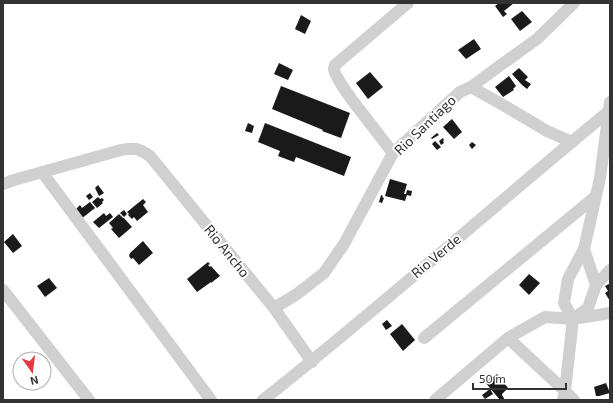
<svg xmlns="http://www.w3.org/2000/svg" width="613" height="403" font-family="'Exo 2',sans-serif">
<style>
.building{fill:#1a1a1a}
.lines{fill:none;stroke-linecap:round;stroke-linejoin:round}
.street{stroke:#d0d0d0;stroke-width:12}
.labels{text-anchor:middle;stroke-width:4;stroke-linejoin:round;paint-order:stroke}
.street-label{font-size:14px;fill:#333;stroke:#fff}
</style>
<rect width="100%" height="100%" fill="#fff"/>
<!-- building -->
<g class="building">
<polygon points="499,3 514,3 504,11 507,14 503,17 495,6"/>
<polygon points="522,11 532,22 520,31 511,19"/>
<polygon points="301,15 311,21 305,34 295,29"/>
<polygon points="474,39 481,49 466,59 458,50"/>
<polygon points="279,63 293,70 288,80 274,74"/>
<polygon points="519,68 528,77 525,80 531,84 527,89 522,85 512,74"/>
<polygon points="370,72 383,87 368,99 356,83"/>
<polygon points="509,76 516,86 513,89 514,90 503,97 495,87"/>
<polygon points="281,86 350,113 341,138 322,131 323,130 272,109"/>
<polygon points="452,119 462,132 454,139 443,127"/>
<polygon points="248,123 254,126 252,133 245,131"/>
<polygon points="265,123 351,157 344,176 296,157 294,162 278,156 280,151 258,142"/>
<polygon points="437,133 439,135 432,139 431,138"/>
<polygon points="443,138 444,140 443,141 444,143 441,145 439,141"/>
<polygon points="435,141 441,147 437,150 432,144"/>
<polygon points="472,142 476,145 472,149 469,145"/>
<polygon points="390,179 407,184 404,194 406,194 407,190 412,191 411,196 407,195 405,201 385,196"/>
<polygon points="98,185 104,193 99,196 95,188"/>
<polygon points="90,193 93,197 89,200 86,196"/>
<polygon points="381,195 383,196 382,197 384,198 382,203 379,202"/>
<polygon points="98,197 100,199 102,198 104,200 102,202 103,203 97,208 92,202"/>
<polygon points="143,199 146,202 143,205 148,212 137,221 134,217 132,219 128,215 129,214 127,212"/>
<polygon points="90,202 95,208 81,219 75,210 80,205 82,208"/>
<polygon points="124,210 127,214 124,217 120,213"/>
<polygon points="104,213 106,216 110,213 113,217 99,228 93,222"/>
<polygon points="119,214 123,218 124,218 132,227 119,238 111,229 113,228 109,223"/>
<polygon points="13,234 22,246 13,253 4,242"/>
<polygon points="143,241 153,253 139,265 133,258 131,259 129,256 130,253"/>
<polygon points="208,262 210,264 208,265 210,267 211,266 220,276 211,283 211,282 197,292 187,279"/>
<polygon points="529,274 540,283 529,295 519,285"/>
<polygon points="49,278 57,288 45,297 37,286"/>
<polygon points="609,284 610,285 610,301 605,293 608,291 605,286"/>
<polygon points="387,320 392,326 386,330 382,324"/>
<polygon points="402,324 415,340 403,351 390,334"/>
<polygon points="497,374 508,388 502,394 502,395 505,400 500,400 485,382 492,377 492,378"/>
<polygon points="606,383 610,393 599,396 596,396 594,387"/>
<polygon points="490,389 493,394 485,399 482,395"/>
</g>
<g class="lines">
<!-- street -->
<g class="street">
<polyline points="471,87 503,105 547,131 572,142"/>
<polyline points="393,153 352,100 341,84 335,73 334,69 335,65 408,3"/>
<polyline points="42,172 211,400"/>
<path d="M3,184L14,180L121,150C135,148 137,147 150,156L274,308L312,362"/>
<polyline points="596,285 610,270"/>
<polyline points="3,290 89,400"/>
<polyline points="274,308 297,294 324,273 344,244 393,153 460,92 471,87 498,67 537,39 574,3"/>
<polyline points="573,319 564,303 568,279 584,249"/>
<polyline points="424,338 595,197"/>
<polyline points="508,338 565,391 574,400"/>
<path d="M263,400C381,307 492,207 608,112"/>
<polyline points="435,400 508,338 545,317 573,319 610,313"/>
<polyline points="563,400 565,391 573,319 588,308 596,285 584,249 600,178 610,102"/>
</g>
</g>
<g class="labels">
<!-- street labels -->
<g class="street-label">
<text transform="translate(425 125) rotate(-44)" y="5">Rio Santiago</text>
<text transform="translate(227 251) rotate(51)" y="5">Rio Ancho</text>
<text transform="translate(436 256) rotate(-40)" y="5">Rio Verde</text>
</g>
</g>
<!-- border -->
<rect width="613" height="403" fill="none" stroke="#333333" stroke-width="8"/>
<!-- north arrow -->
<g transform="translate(32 371) rotate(166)"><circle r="19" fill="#ffffff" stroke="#adadad"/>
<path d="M0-3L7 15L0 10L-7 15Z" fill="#e63946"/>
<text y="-6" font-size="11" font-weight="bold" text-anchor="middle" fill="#333333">N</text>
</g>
<!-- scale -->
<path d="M473 383v6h93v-6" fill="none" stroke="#333333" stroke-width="2"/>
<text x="479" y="383" font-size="12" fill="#333333" stroke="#ffffff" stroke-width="3" paint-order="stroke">50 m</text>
</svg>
